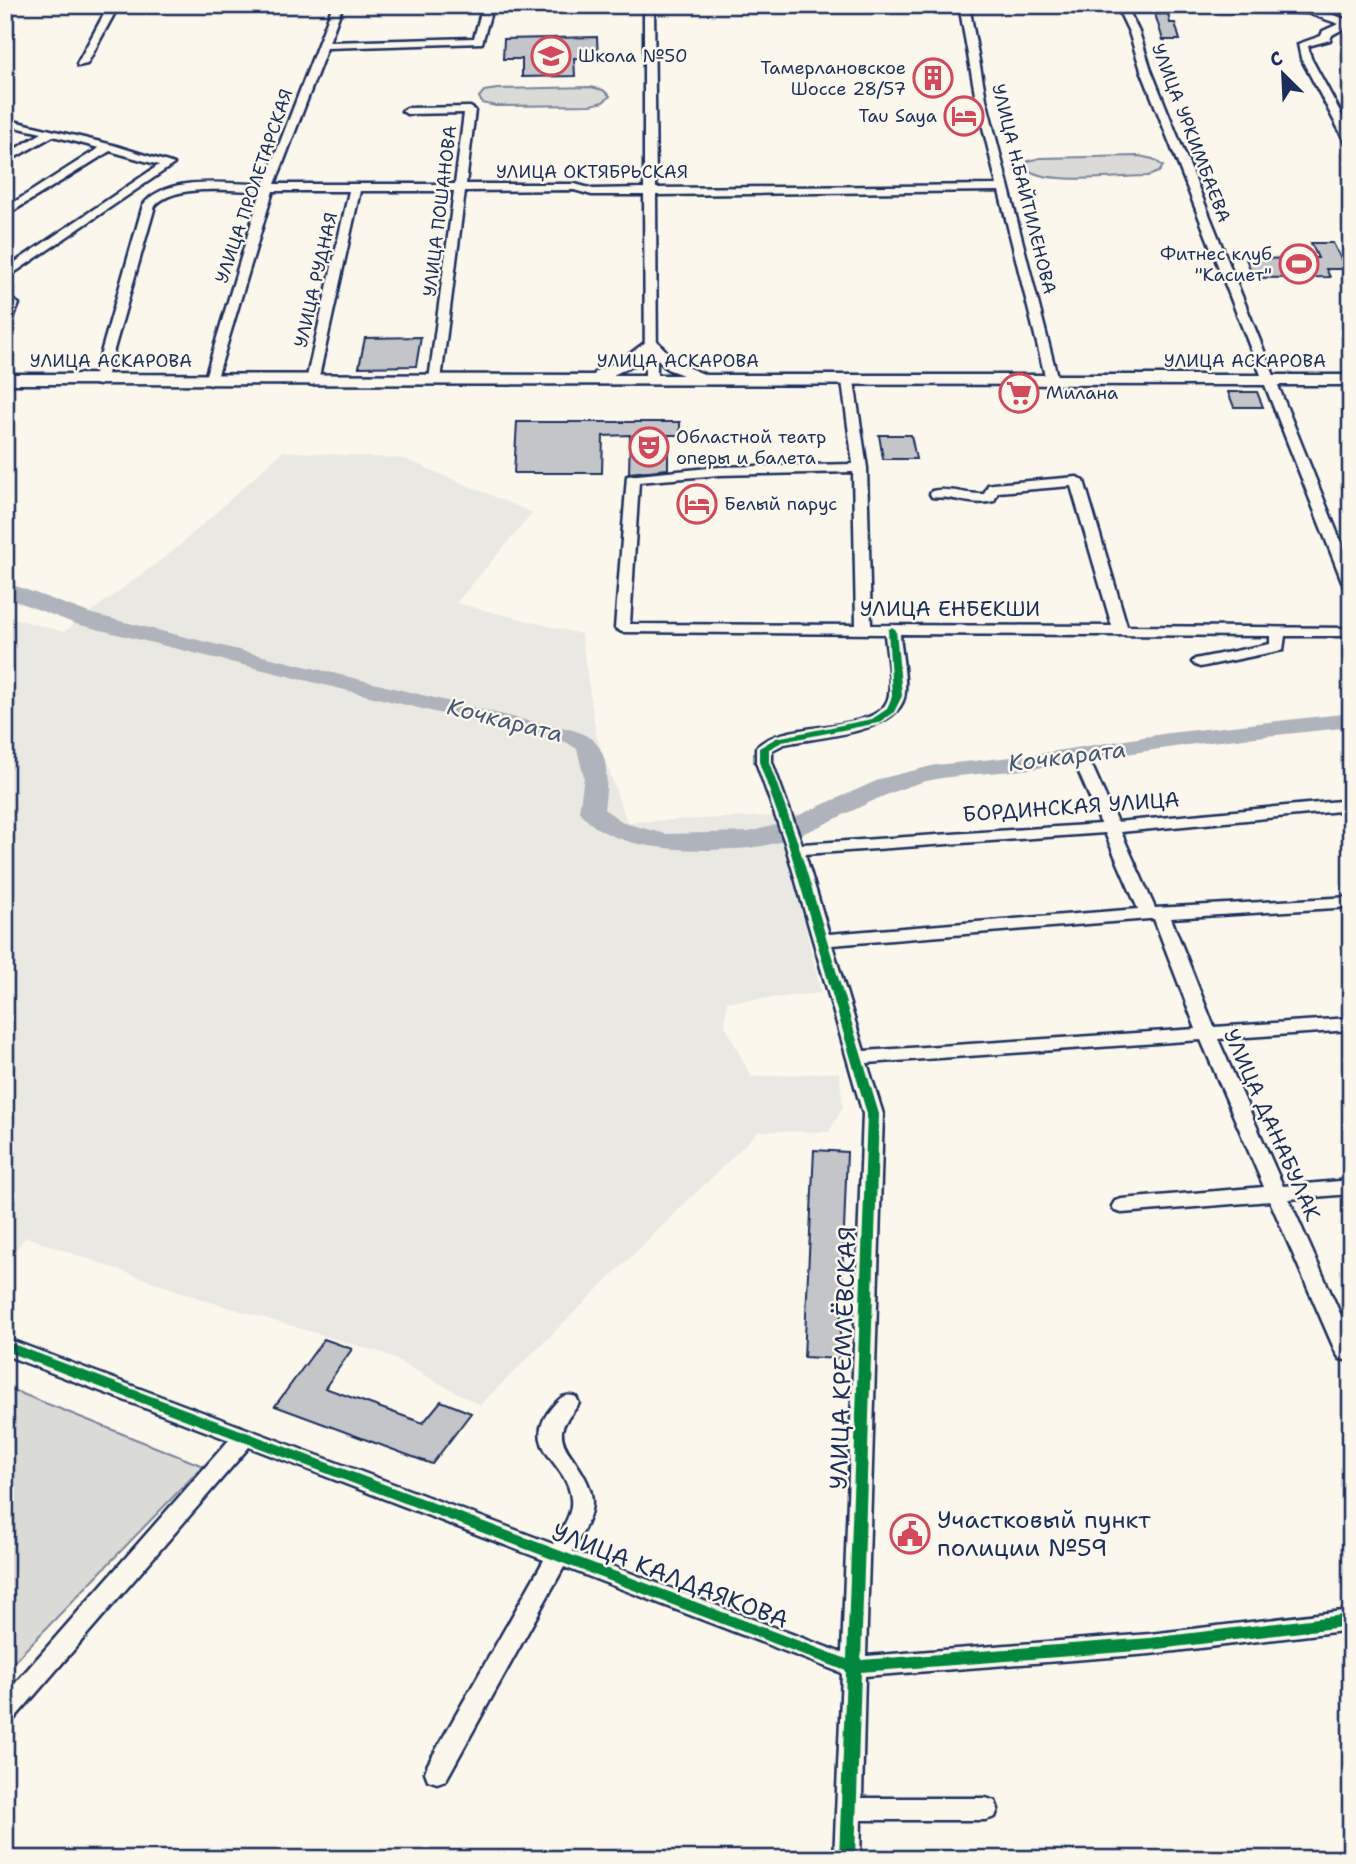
<svg xmlns="http://www.w3.org/2000/svg" width="1356" height="1864" font-family="'Shantell Sans',sans-serif">
<style>
.built{fill:#eae8e2}
.green{fill:#dadad7;stroke:#7a849a;stroke-width:2}
.lines{fill:none;stroke-linecap:round;stroke-linejoin:round}
.river{fill:#afb3bb;fill-rule:evenodd}
.building{fill:#c3c5c9;stroke:#1b2f5e;stroke-width:2}
.minor-casing{stroke:#1b2f5e;stroke-width:5}
.major-casing{stroke:#1b2f5e;stroke-width:5}
.minor{fill:#fbf7ec;fill-rule:evenodd}
.major{fill:#fbf7ec;fill-rule:evenodd}
.cycleway-casing{stroke:#fbf7ec;stroke-width:5}
.cycleway{fill:#00873e;fill-rule:evenodd}
.labels{text-anchor:middle;stroke-width:5;stroke-linejoin:round;paint-order:stroke}
.far-poi-label{font-size:18px;fill:#1b2f5e;stroke:#fbf7ec;text-anchor:start}
.far-street-label{font-size:18px;fill:#1b2f5e;stroke:#fbf7ec}
.street-label{font-size:21px;fill:#1b2f5e;stroke:#fbf7ec}
.water-label{font-size:23px;font-style:italic;fill:#47577a;stroke:#fbf7ec}
.near-street-label{font-size:24px;fill:#1b2f5e;stroke:#fbf7ec}
.near-poi-label{font-size:24px;fill:#1b2f5e;stroke:#fbf7ec;text-anchor:start}
</style>
<rect width="100%" height="100%" fill="#fbf7ec"/>
<filter id="ink" filterUnits="userSpaceOnUse"><feTurbulence type="fractalNoise" baseFrequency=".0143" numOctaves="2"/><feDisplacementMap in="SourceGraphic" scale="14" xChannelSelector="R" yChannelSelector="G"/><feConvolveMatrix kernelMatrix="1 2 1 2 8 2 1 2 1" color-interpolation-filters="sRGB"/></filter>
<g filter="url(#ink)">
<!-- built -->
<polygon class="built" points="283,451 405,459 533,513 456,603 581,634 596,734 627,822 775,816 785,841 821,993 727,1002 725,1025 751,1077 839,1072 843,1107 829,1132 759,1131 480,1405 383,1353 204,1300 26,1237 5,1262 5,616 64,632 177,548"/>
<!-- green -->
<g class="green">
<polygon points="591,87 603,90 610,96 603,102 591,105 496,106 482,103 479,97 484,91 497,89"/>
<path d="M1139,156L1153,159L1163,166L1159,172L1148,176C1121,176 1043,186 1026,168L1028,161L1040,158Z"/>
<polygon points="5,1387 203,1466 5,1671"/>
</g>
<g class="lines">
<!-- river -->
<path class="river" d="M5,582L92,614L524,720C590,732 615,732 604,809L624,823L665,834L749,832L779,824L883,778L936,765L1031,755L1169,733L1351,713V727C1290,734 1228,739 1167,748C1121,754 1076,763 1031,769C1000,773 967,774 936,779C871,791 813,842 748,848C701,852 609,854 579,811L584,777L577,749L566,742L524,734L76,624L5,597Z"/>
</g>
<!-- building -->
<g class="building">
<polygon points="1155,14 1168,14 1170,23 1175,23 1180,40 1163,40"/>
<polygon points="597,37 598,58 574,58 575,76 522,77 522,59 503,59 504,39"/>
<polygon points="917,67 940,67 943,81 938,81 940,91 921,91"/>
<polygon points="1311,243 1333,243 1346,269 1326,269 1330,277 1254,278 1246,259 1318,258"/>
<polygon points="421,337 416,366 359,367 365,338"/>
<polygon points="1228,392 1257,392 1263,407 1234,407"/>
<polygon points="517,422 680,422 680,435 668,435 668,469 629,473 630,435 603,436 602,473 514,473"/>
<polygon points="879,435 911,435 916,459 883,459"/>
<polygon points="814,1150 847,1152 839,1359 804,1357"/>
<polygon points="324,1339 352,1349 325,1388 423,1423 441,1401 471,1413 432,1464 275,1406"/>
</g>
<g class="lines">
<!-- minor casing -->
<g class="minor-casing">
<g id="minor">
<polygon points="109,5 119,5 87,64 78,66 77,64"/>
<path d="M333,5H343L329,42L474,38L483,5H493L482,43L327,48L275,184H455L464,113L407,114L402,111L407,108L470,107L475,110L466,184H575L593,189L644,188V5H654L656,188L997,185L976,99L959,5H969L986,99L1058,380L1052,384L1046,380L999,191L656,195L657,379L651,383L645,379L644,195H592L574,190L465,191L441,380L440,383H430L429,380L454,191H360L318,381L312,385L306,381L349,191H273L216,381L210,385L204,381L261,191C234,191 173,183 155,206L105,381L99,385L94,384L93,381L143,205C168,173 228,185 264,184Z"/>
<polygon points="1116,5 1126,5 1139,32 1151,70 1351,567 1351,590 1344,586 1141,70 1129,32"/>
<polygon points="1347,20 1350,21 1350,25 1332,35 1330,40 1308,46 1311,58 1351,132 1351,146 1346,143 1301,58 1298,44 1321,36 1323,31"/>
<polygon points="5,119 113,145 174,164 5,279 5,269 159,165 110,151 5,216 5,208 99,148 53,136 5,163 5,155 42,133 5,125"/>
<polygon points="13,300 19,304 11,323 5,327 5,308 9,301"/>
<path d="M848,377L854,381L867,468L871,625L1112,626L1071,486L998,492L994,501C977,505 965,501 949,498C943,497 938,498 932,497L930,494L932,491C950,487 965,495 984,494L988,485L993,484L1077,477L1084,481L1127,626L1351,628V636H1285L1283,650L1200,667L1195,665L1192,662L1195,659L1270,644V636L900,634C901,651 908,683 904,698C894,734 816,737 784,744L772,750V762L802,844L1101,824L1077,768L1085,763L1093,768L1117,822L1351,800V810L1121,832L1155,908L1351,897V907L1171,918L1214,1027L1351,1018V1030L1218,1039L1283,1186L1351,1180V1194L1289,1199L1351,1338V1361L1340,1359L1336,1353L1270,1201L1122,1213L1115,1211L1112,1206L1115,1201L1122,1199L1264,1187L1201,1040L867,1063L883,1114L866,1656L1150,1634L1351,1610V1630L1150,1654L865,1676L862,1798H986L995,1801L998,1809L995,1817L986,1820H861L860,1859H834L842,1673L564,1567L446,1780L437,1783L428,1780L425,1772L428,1764L544,1560L249,1447L14,1719L5,1722V1695L229,1440L5,1355V1338L553,1544C561,1530 573,1515 571,1499C569,1462 517,1448 553,1406C560,1398 564,1393 576,1397L579,1403C574,1412 563,1421 562,1431C561,1441 566,1449 572,1457C601,1498 596,1509 572,1551L842,1653L863,1114L785,843L756,762V748C782,718 876,736 888,699C893,684 886,651 885,634L622,632L615,628L627,476L719,467L853,464L842,381ZM853,472L856,625L630,624L639,482L719,475ZM1105,833L1138,909L829,934L805,854ZM1149,919H1154L1196,1029L864,1051L832,945Z"/>
</g>
</g>
<!-- major casing -->
<g class="major-casing">
<g id="major">
<polygon points="1113,5 1308,6 1351,21 1351,28 1307,13 1119,8"/>
<path d="M651,338L656,340L677,363L706,375H1351V385L5,384V374L594,375L596,371L623,359ZM651,352L667,369L683,375H613L634,365Z"/>
</g>
</g>
<!-- minor -->
<use href="#minor" class="minor"/>
<!-- major -->
<use href="#major" class="major"/>
<!-- cycleway casing -->
<g class="cycleway-casing">
<polygon id="cycleway" points="892,627 896,630 902,696 894,712 878,723 782,742 769,749 769,762 798,843 879,1114 861,1660 1150,1638 1351,1614 1351,1626 1150,1650 861,1672 855,1859 839,1859 846,1671 5,1351 5,1341 847,1659 867,1114 788,843 759,762 759,748 776,738 872,719 887,709 892,696 888,630"/>
</g>
<!-- cycleway -->
<use href="#cycleway" class="cycleway"/>
</g>
</g>
<!-- icons -->
<defs>
<g id="school-ring" transform="scale(2.0125)"><circle r="9.5" fill="#fbf7ec" stroke="#d1495b" stroke-width="1.5"/><path d="M0-5L7-2L0 1L-7-2ZM-4 1L0 2.5L4 1V4Q0 6-4 4Z" fill="#d1495b"/></g>
<g id="building-ring" transform="scale(2.0125)"><circle r="9.5" fill="#fbf7ec" stroke="#d1495b" stroke-width="1.5"/><path d="M-4-6H4V6H1V3H-1V6H-4ZM-2.5-4.3h1.7v1.8h-1.7ZM.8-4.3h1.7v1.8H.8ZM-2.5-1h1.7V.8h-1.7ZM.8-1h1.7V.8H.8Z" fill="#d1495b"/></g>
<g id="hotel-ring" transform="scale(2.0125)"><circle r="9.5" fill="#fbf7ec" stroke="#d1495b" stroke-width="1.5"/><path d="M-6-4.5h1.5V1H6V5H4.5V3h-9V5H-6ZM-4 0a1.8 1.8 0 1 1 3.6 0ZM.5 0V-2.5h3Q6-2.5 6 0Z" fill="#d1495b"/></g>
<g id="stadium-ring" transform="scale(2.0125)"><circle r="9.5" fill="#fbf7ec" stroke="#d1495b" stroke-width="1.5"/><path d="M0-5a6.5 5 0 1 0 0 10a6.5 5 0 1 0 0-10ZM-3.5-1.8h7v3.6h-7Z" fill="#d1495b"/></g>
<g id="supermarket-ring" transform="scale(2.0125)"><circle r="9.5" fill="#fbf7ec" stroke="#d1495b" stroke-width="1.5"/><path d="M-6-5.5h2.5l.6 2H6L4.5 2H-2.5L-4.4-4H-6ZM-1.5 3.2a1.3 1.3 0 1 0 .1 0ZM3 3.2a1.3 1.3 0 1 0 .1 0Z" fill="#d1495b"/></g>
<g id="theatre-ring" transform="scale(2.0125)"><circle r="9.5" fill="#fbf7ec" stroke="#d1495b" stroke-width="1.5"/><path d="M-5-5.5Q0-4 5-5.5V0Q5 5 0 6Q-5 5-5 0ZM-3.3-2.5H-1v1.5H-3.3ZM1-2.5H3.3v1.5H1ZM-2.8 1Q0 5.5 2.8 1Z" fill="#d1495b"/></g>
<g id="civic-ring" transform="scale(2.0125)"><circle r="9.5" fill="#fbf7ec" stroke="#d1495b" stroke-width="1.5"/><path d="M-.6-6.5H3V-4.5H.6V-3L4-1V1h2V6H-6V1h2V-1L-.6-3ZM-1.2 2.5V6h2.4V2.5Z" fill="#d1495b"/></g>
</defs>
<g fill-rule="evenodd">
<use href="#school-ring" x="551" y="56"/>
<use href="#building-ring" x="933" y="78"/>
<use href="#hotel-ring" x="964" y="116"/>
<use href="#stadium-ring" x="1299" y="264"/>
<use href="#supermarket-ring" x="1019" y="393"/>
<use href="#theatre-ring" x="649" y="447"/>
<use href="#hotel-ring" x="697" y="504"/>
<use href="#civic-ring" x="910" y="1534"/>
</g>
<g class="labels">
<!-- far-poi labels -->
<g class="far-poi-label">
<text x="578" y="62">Школа №50</text>
<text x="906" y="74" text-anchor="end">Тамерлановское<tspan x="906" dy="21">Шоссе 28/57</tspan></text>
<text x="937" y="122" text-anchor="end">Tau Saya</text>
<text x="1272" y="260" text-anchor="end">Фитнес клуб<tspan x="1272" dy="21">"Касиет"</tspan></text>
<text x="1046" y="399">Милана</text>
<text x="676" y="443">Областной театр<tspan x="676" dy="21">оперы и балета</tspan></text>
<text x="724" y="510">Белый парус</text>
</g>
<!-- far-street labels -->
<g class="far-street-label">
<text transform="translate(1191 133) rotate(69)" y="6">УЛИЦА УРКИМБАЕВА</text>
<text x="592" y="178">УЛИЦА ОКТЯБРЬСКАЯ</text>
<text transform="translate(254 186) rotate(-71)" y="6">УЛИЦА ПРОЛЕТАРСКАЯ</text>
<text transform="translate(1024 189) rotate(76)" y="6">УЛИЦА Н.БАЙТИЛЕНОВА</text>
<text transform="translate(440 211) rotate(-83)" y="6">УЛИЦА ПОШАНОВА</text>
<text transform="translate(316 280) rotate(-77)" y="6">УЛИЦА РУДНАЯ</text>
<text x="111" y="367">УЛИЦА АСКАРОВА</text>
<text x="678" y="367">УЛИЦА АСКАРОВА</text>
<text x="1245" y="367">УЛИЦА АСКАРОВА</text>
</g>
<!-- street labels -->
<g class="street-label">
<text x="950" y="616">УЛИЦА ЕНБЕКШИ</text>
<text transform="translate(1071 807) rotate(-4)" y="7">БОРДИНСКАЯ УЛИЦА</text>
<text transform="translate(1272 1125) rotate(66)" y="7">УЛИЦА ДАНАБУЛАК</text>
</g>
<!-- water labels -->
<g class="water-label">
<text transform="translate(505 720) rotate(14)" y="8">Кочкарата</text>
<text transform="translate(1067 756) rotate(-7)" y="8">Кочкарата</text>
</g>
<!-- near-street labels -->
<g class="near-street-label">
<text transform="translate(843 1358) rotate(-88)" y="8">УЛИЦА КРЕМЛЁВСКАЯ</text>
<text transform="translate(670 1576) rotate(21)" y="8">УЛИЦА КАЛДАЯКОВА</text>
</g>
<!-- near-poi labels -->
<g class="near-poi-label">
<text x="937" y="1528">Участковый пункт<tspan x="937" dy="28">полиции №59</tspan></text>
</g>
</g>
<!-- margin -->
<rect width="1356" height="1864" fill="none" stroke="#fbf7ec" stroke-width="28"/>
<rect x="14" y="14" width="1328" height="1836" fill="none" stroke="#1b2f5e" stroke-width="2.5" filter="url(#ink)"/>
<!-- north arrow -->
<g transform="translate(1283 74) rotate(336)" stroke="#fbf7ec" stroke-width="5" paint-order="stroke">
<path d="M0-5L12 26L0 18L-12 26Z" fill="#1b2f5e"/>
<text y="-10" font-size="19" font-weight="bold" text-anchor="middle" fill="#1b2f5e">С</text>
</g>
</svg>
